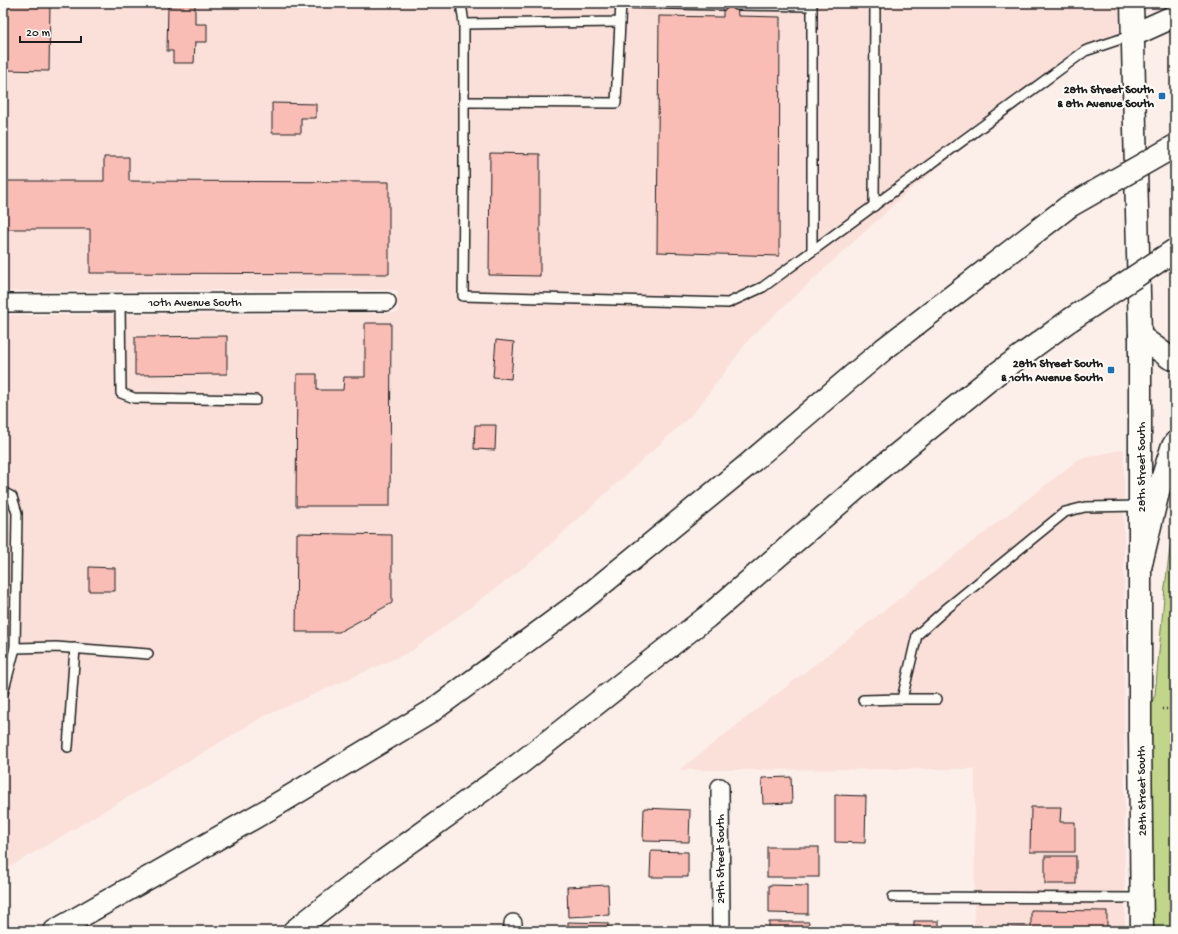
<svg xmlns="http://www.w3.org/2000/svg" width="1178" height="934" font-family="'Gochi Hand',sans-serif">
<style>
.built{fill:#fbe0da}
.green{fill:#c1d68b;stroke:#6e7954}
.building{fill:#f9bdb6;stroke:#1c1c1c}
.lines{fill:none;stroke-linecap:round;stroke-linejoin:round}
.lane-casing{stroke:#1c1c1c;stroke-width:12}
.street-casing{stroke:#1c1c1c;stroke-width:20}
.secondary-casing{stroke:#1c1c1c;stroke-width:25}
.highway-casing{stroke:#1c1c1c;stroke-width:25}
.path{stroke:#1c1c1c;stroke-width:2.5;stroke-dasharray:1 3;stroke-linecap:butt}
.lane{stroke:#fdfcf7;stroke-width:9}
.street{stroke:#fdfcf7;stroke-width:17}
.secondary{stroke:#fdfcf7;stroke-width:22}
.highway{stroke:#fdfcf7;stroke-width:22}
.highway-bridge-casing{stroke:#1c1c1c;stroke-width:25;stroke-linecap:butt}
.highway-bridge{stroke:#fdfcf7;stroke-width:22}
.poi-dot{fill:#1f6fb2;stroke:#fdfcf7;stroke-width:1.5}
.labels{text-anchor:middle;stroke-width:4;stroke-linejoin:round;paint-order:stroke}
.poi-label{font-size:12px;font-weight:bold;fill:#1c1c1c;stroke:#fdfcf7;text-anchor:end}
.street-label{font-size:12px;fill:#1c1c1c;stroke:#fdfcf7}
</style>
<rect width="100%" height="100%" fill="#fcefea"/>
<filter id="ink" filterUnits="userSpaceOnUse"><feTurbulence type="fractalNoise" baseFrequency=".025" numOctaves="2"/><feDisplacementMap in="SourceGraphic" scale="8" xChannelSelector="R" yChannelSelector="G"/><feConvolveMatrix kernelMatrix="1 2 1 2 8 2 1 2 1" color-interpolation-filters="sRGB"/></filter>
<g filter="url(#ink)">
<!-- built -->
<g class="built">
<polygon points="3,3 1122,3 1122,26 1119,28 1120,32 1084,51 910,190 751,337 695,412 531,562 412,651 263,717 3,871 3,315 398,313 397,290 3,291"/>
<polygon points="1124,449 1125,931 974,931 975,769 679,770 1079,459"/>
</g>
<!-- green -->
<polygon class="green" points="1175,510 1175,931 1142,931 1140,732 1155,695 1165,587"/>
<!-- building -->
<g class="building">
<polygon points="3,3 50,3 49,71 3,70"/>
<polygon points="177,3 195,3 195,24 207,24 207,42 195,42 194,63 173,63 173,51 167,51 168,5 177,5"/>
<polygon points="723,3 737,3 738,16 780,17 779,256 657,252 659,16 723,17"/>
<polygon points="272,103 316,104 316,118 301,118 301,133 272,133"/>
<polygon points="490,153 540,154 540,276 489,275"/>
<polygon points="104,157 129,157 129,181 389,182 389,274 90,273 90,229 3,229 3,181 104,181"/>
<polygon points="365,323 391,323 390,506 296,506 297,374 317,374 317,390 343,390 344,377 365,377"/>
<polygon points="227,336 227,374 135,375 135,337"/>
<polygon points="496,340 514,342 511,379 493,377"/>
<polygon points="475,425 496,425 495,450 474,449"/>
<polygon points="297,533 392,535 392,603 339,632 296,632"/>
<polygon points="89,567 115,568 115,591 89,591"/>
<polygon points="791,777 792,803 763,804 762,778"/>
<polygon points="835,795 866,796 865,843 835,842"/>
<polygon points="1031,807 1061,807 1060,822 1075,822 1075,852 1030,852"/>
<polygon points="644,808 690,810 689,842 643,841"/>
<rect x="767" y="847" width="52" height="30"/>
<polygon points="651,851 688,852 688,877 650,877"/>
<rect x="1045" y="856" width="31" height="28"/>
<polygon points="608,885 609,915 568,917 567,887"/>
<polygon points="769,885 808,886 808,914 769,913"/>
<polygon points="1031,910 1107,911 1107,931 1031,931"/>
<rect x="914" y="921" width="25" height="10"/>
<polygon points="568,922 608,923 608,931 568,931"/>
<polygon points="769,922 809,922 808,931 769,931"/>
<polygon points="1029,928 1029,931 990,931 990,929"/>
</g>
<g class="lines">
<!-- lane casing -->
<g class="lane-casing">
<g id="lane">
<polyline points="461,3 464,24"/>
<polyline points="621,3 620,22 464,24 464,187 463,296 728,303 763,287 1085,51 1133,35"/>
<polyline points="624,3 723,5"/>
<polyline points="737,5 812,6 812,251"/>
<polyline points="464,102 616,103 620,22"/>
<polyline points="874,206 875,3"/>
<polyline points="120,302 121,393 134,398 256,400"/>
<polyline points="3,492 12,497 17,513 15,648 56,647 148,654"/>
<polyline points="3,693 15,648"/>
<polyline points="902,699 937,699"/>
<polyline points="863,700 902,699 917,635 946,609 1065,512 1085,507 1141,506"/>
<polyline points="68,747 75,648"/>
<polyline points="893,897 1142,898"/>
</g>
</g>
<!-- street casing -->
<g class="street-casing">
<g id="street">
<polyline points="3,303 387,302"/>
<polyline points="720,787 721,931"/>
<polyline points="513,931 513,923"/>
</g>
</g>
<!-- secondary casing -->
<g class="secondary-casing">
<polyline id="secondary" points="1132,3 1140,336 1140,732 1142,931"/>
</g>
<!-- highway casing -->
<g class="highway-casing">
<g id="highway">
<polyline points="1133,35 1175,16"/>
<polyline points="1140,336 1170,358 1175,359"/>
<polyline points="1140,568 1158,492 1172,448 1175,443"/>
<polyline points="55,931 271,808 429,713 580,602 744,468 884,349 1068,207"/>
<polyline points="294,931 385,860 518,765 707,617 878,470 995,375 1070,320"/>
</g>
</g>
<!-- path -->
<polyline class="path" points="1162,709 1175,709"/>
<!-- lane -->
<use href="#lane" class="lane"/>
<!-- street -->
<use href="#street" class="street"/>
<!-- secondary -->
<use href="#secondary" class="secondary"/>
<!-- highway -->
<use href="#highway" class="highway"/>
<!-- highway-bridge casing -->
<g class="highway-bridge-casing">
<g id="highway-bridge">
<polyline points="1068,207 1175,146"/>
<polyline points="1070,320 1175,250"/>
</g>
</g>
<!-- highway-bridge -->
<use href="#highway-bridge" class="highway-bridge"/>
</g>
</g>
<!-- markers -->
<g class="poi-dot">
<rect x="1158" y="92" width="8" height="8" rx="2"/>
<rect x="1107" y="366" width="8" height="8" rx="2"/>
</g>
<g class="labels">
<!-- poi labels -->
<g class="poi-label">
<text x="1154" y="93">28th Street South<tspan x="1154" dy="14">&amp; 8th Avenue South</tspan></text>
<text x="1103" y="367">28th Street South<tspan x="1103" dy="14">&amp; 10th Avenue South</tspan></text>
</g>
<!-- street labels -->
<g class="street-label">
<text x="195" y="306">10th Avenue South</text>
<text transform="translate(1141 467) rotate(-90)" y="4">28th Street South</text>
<text transform="translate(1141 791) rotate(-91)" y="4">28th Street South</text>
<text transform="translate(720 859) rotate(-90)" y="4">29th Street South</text>
</g>
</g>
<!-- margin -->
<rect width="1178" height="934" fill="none" stroke="#fdfcf7" stroke-width="16"/>
<rect x="8" y="8" width="1162" height="918" fill="none" stroke="#1c1c1c" stroke-width="1.5" filter="url(#ink)"/>
<!-- scale -->
<path d="M20 36v6h61v-6" fill="none" stroke="#1c1c1c" stroke-width="2"/>
<text x="26" y="36" font-size="12" fill="#1c1c1c" stroke="#fdfcf7" stroke-width="3" paint-order="stroke">20 m</text>
</svg>
